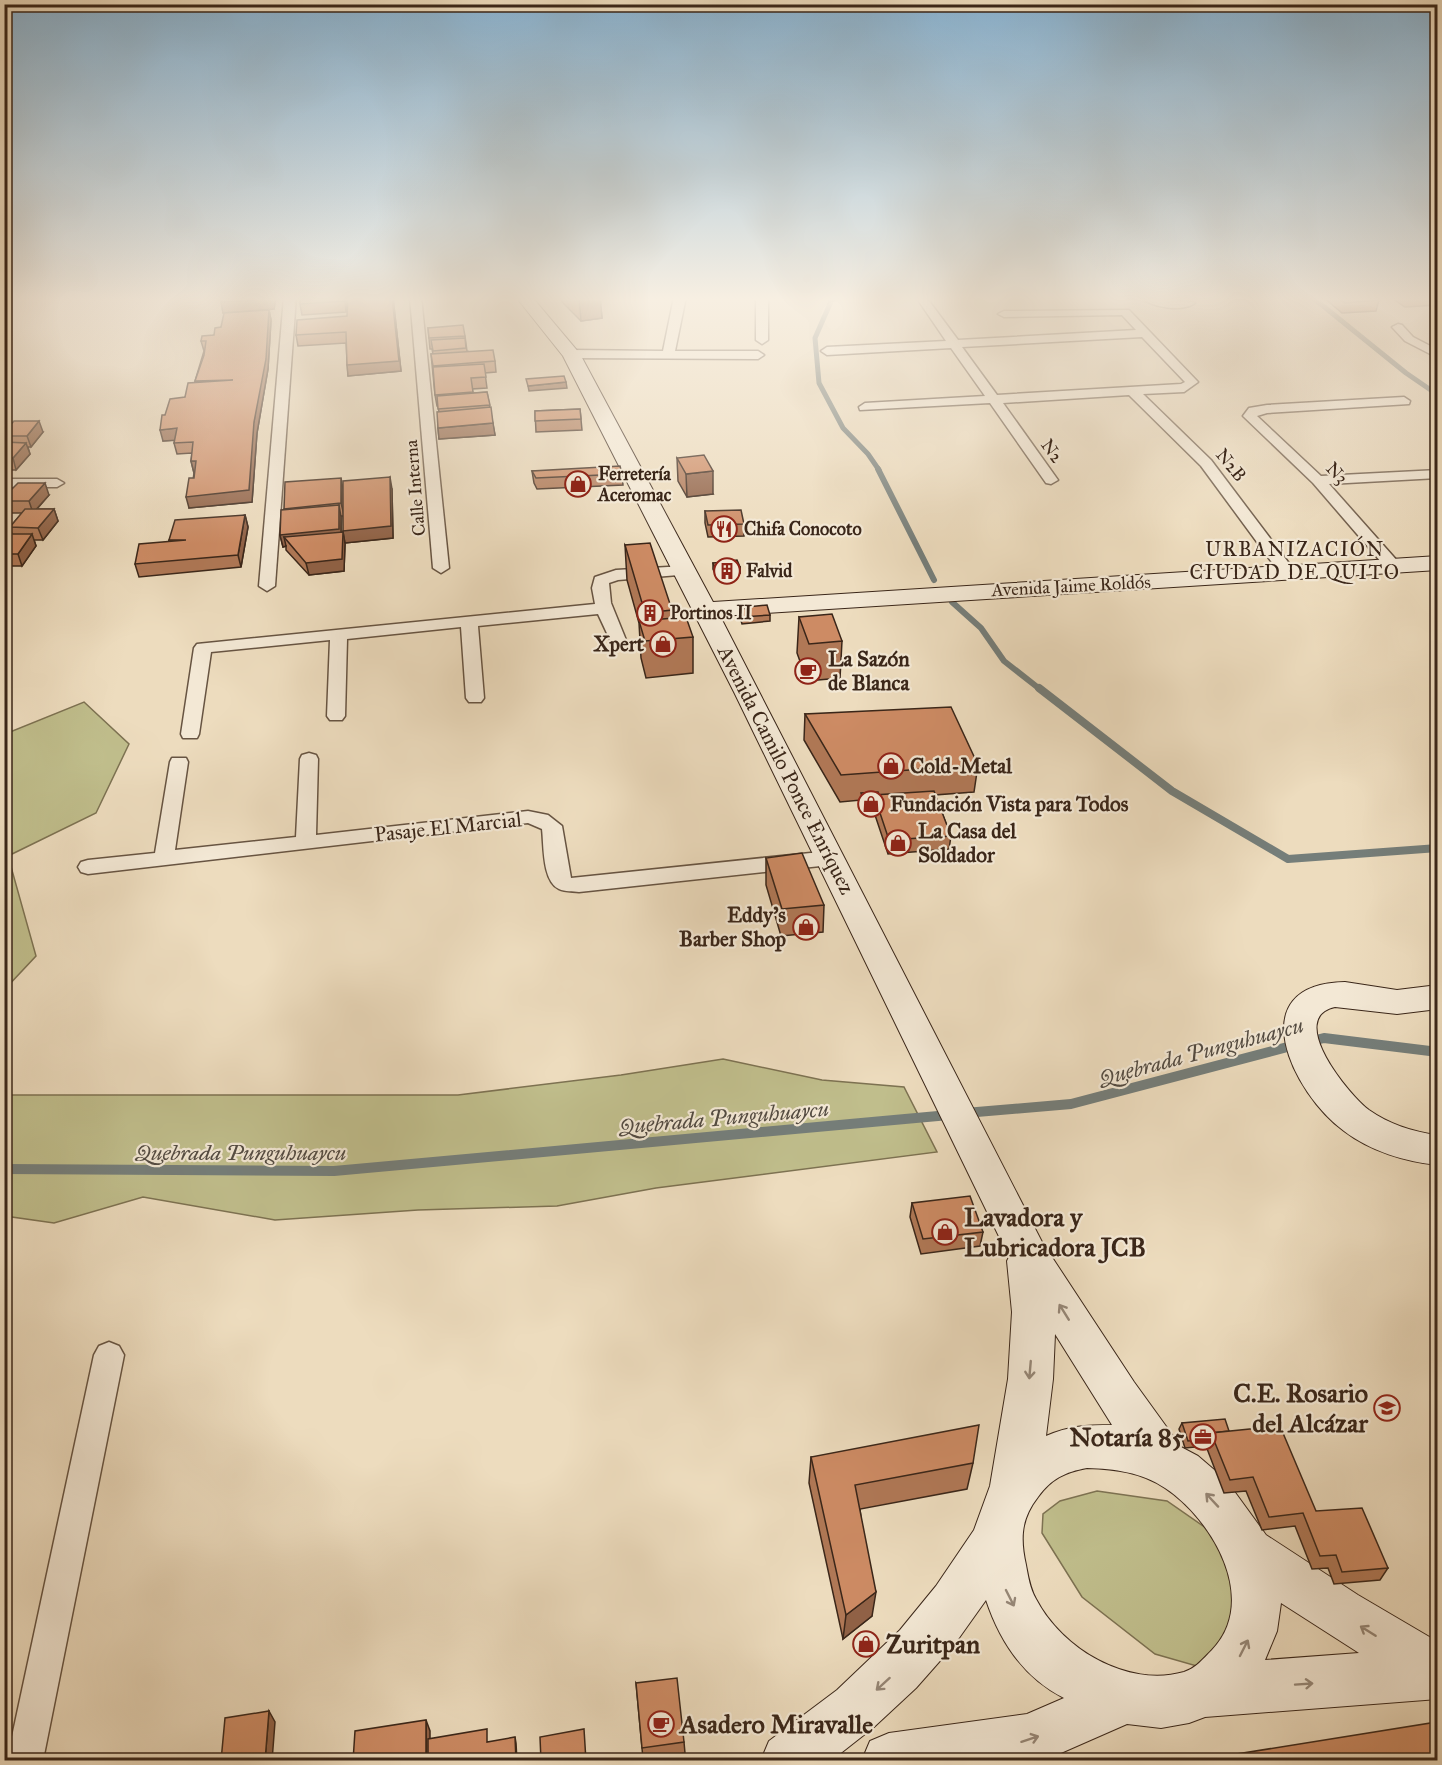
<svg xmlns="http://www.w3.org/2000/svg" width="1442" height="1765" font-family="'IM FELL Great Primer',serif">
<style>
.green{fill:#c0be8c;stroke:#7d7252;stroke-width:1.5}
.lines{fill:none;stroke-linecap:round;stroke-linejoin:round}
.stream-far3{stroke:#757e7a;stroke-width:5}
.stream-far2{stroke:#757e7a;stroke-width:6}
.stream-far1{stroke:#757e7a;stroke-width:8}
.stream{stroke:#757e7a;stroke-width:10}
.street-casing{stroke:#675442;stroke-width:3}
.secondary-casing{stroke:#3a2619;stroke-width:2}
.street{fill:#f3e8d5;fill-rule:evenodd}
.secondary{fill:#f3e8d5;fill-rule:evenodd}
.wall{fill:#b07856;stroke:#3a2619;stroke-width:1.5}
.shaded-wall{fill:#906146;stroke:#3a2619;stroke-width:1.5}
.building{fill:#cd8b64;stroke:#3a2619;stroke-width:1.5}
.oneway{stroke:#968777}
.labels{text-anchor:middle;stroke-width:4.5;stroke-linejoin:round;paint-order:stroke}
.far-street-label{font-size:18px;fill:#3a2619;stroke:#f3e8d5}
.far-poi-label{font-size:18px;font-weight:bold;fill:#3a2619;stroke:#f3e8d5;text-anchor:start}
.far-quarter-label{font-size:20px;letter-spacing:1.5px;fill:#3a2619;stroke:#f3e8d5}
.poi-label{font-size:21px;font-weight:bold;fill:#3a2619;stroke:#f3e8d5;text-anchor:start}
.street-label{font-size:21px;fill:#3a2619;stroke:#f3e8d5}
.water-label{font-size:22px;font-style:italic;fill:#534b42;stroke:#f3e8d5}
.near-poi-label{font-size:26px;font-weight:bold;fill:#3a2619;stroke:#f3e8d5;text-anchor:start}
</style>
<rect width="100%" height="100%" fill="#eddcbe"/>
<filter id="stains"><feTurbulence type="fractalNoise" baseFrequency=".00333" numOctaves="4"/><feColorMatrix values="0 0 0 0 .2 0 0 0 0 .09 0 0 0 0 .02 0 0 0 .5 -.17"/></filter>
<radialGradient id="worn" r=".72"><stop offset=".6" stop-color="#630" stop-opacity="0"/><stop offset="1" stop-color="#630" stop-opacity=".3"/></radialGradient>
<!-- green -->
<g class="green">
<polygon points="84,702 129,744 96,813 8,856 36,956 5,989 5,734"/>
<polygon points="723,1059 822,1080 904,1087 937,1152 656,1188 557,1206 418,1210 275,1220 143,1197 54,1223 5,1216 5,1095 458,1095 621,1075"/>
<polygon points="1097,1491 1167,1501 1232,1546 1258,1606 1214,1671 1155,1654 1082,1597 1042,1533 1043,1514 1060,1501"/>
</g>
<g class="lines">
<!-- stream-far3 -->
<g class="stream-far3">
<polyline points="833,297 815,338 819,383 843,428 868,454 879,470"/>
<polyline points="1312,297 1406,373 1438,395"/>
</g>
<!-- stream-far2 -->
<g class="stream-far2">
<polyline points="878,469 934,580"/>
<polyline points="952,602 981,628 1004,661 1041,690"/>
</g>
<!-- stream-far1 -->
<polyline class="stream-far1" points="1039,688 1172,791 1288,859 1438,848"/>
<!-- stream -->
<g class="stream">
<polyline points="1308,1042 1324,1038 1438,1052"/>
<polyline points="965,1113 1071,1104 1295,1045"/>
<polyline points="4,1169 334,1171 949,1115"/>
</g>
<!-- street casing -->
<g class="street-casing">
<g id="street">
<polygon points="284,297 296,297 275,586 267,591 259,586"/>
<polygon points="410,297 421,297 449,568 441,573 433,568"/>
<polygon points="674,297 686,297 675,351 758,351 764,355 758,359 571,358 565,354 571,350 663,351"/>
<polygon points="756,297 768,297 768,340 762,344 756,340"/>
<path d="M916,297H926L958,340L1136,330L1122,315L1004,317L998,314L1004,311L1129,310L1198,382L1184,392L1143,394L1211,460L1294,570L1296,573L1294,576H1282L1201,466L1129,395L1003,403L1058,480L1051,484L1046,483L990,403L860,410L859,407L865,403L985,396L951,348L827,355L821,351L827,347L946,341ZM1142,337L1185,382L1181,384L997,395L962,347Z"/>
<path d="M1141,297C1147,296 1192,301 1195,303C1182,312 1152,308 1141,297Z"/>
<polygon points="1398,324 1402,325 1413,337 1438,350 1438,358 1405,341 1392,327"/>
<polygon points="1404,397 1410,401 1409,404 1267,413 1257,416 1321,476 1438,470 1438,478 1329,484 1400,564 1402,567 1400,570 1388,570 1313,483 1243,416 1249,408 1267,405"/>
<polygon points="4,479 57,479 64,483 57,487 4,487"/>
<polygon points="685,566 693,571 691,574 618,580 609,583 611,603 626,640 624,644 612,644 598,614 478,626 484,698 481,702 469,702 466,698 461,627 347,639 345,716 342,720 330,720 327,716 330,640 211,652 199,734 197,738 183,738 181,734 194,648 197,644 595,604 592,588 595,577 616,570"/>
<path d="M309,753L316,755L318,759L316,835L528,811L548,815L562,826L571,878L830,851L837,853L840,858L837,863L830,865L579,892C573,891 565,892 559,889C542,881 544,845 542,829L528,823L88,874L81,872L78,867L81,862L88,860L155,853L170,762L172,758H186L188,762L175,850L296,837L300,759L302,755Z"/>
<polygon points="109,1342 119,1346 124,1355 43,1760 7,1760 94,1355 99,1346"/>
</g>
</g>
<!-- secondary casing -->
<g class="secondary-casing">
<g id="secondary">
<path d="M516,297H532L580,354L713,602L1438,556V570L720,616L1042,1242L1134,1382L1181,1447L1198,1456L1226,1480L1266,1535L1358,1595L1438,1642V1699L1205,1717L1189,1723L1161,1728L1127,1724L1045,1760H862L870,1741L889,1733L1027,1714L1064,1698C1024,1678 1000,1642 986,1600L954,1645L916,1688L874,1727L832,1760H761L769,1741L837,1690L900,1630L936,1586L974,1530L990,1486L1008,1379L1012,1312L1007,1261L1009,1257L734,692L563,356ZM1055,1334L1112,1425C1088,1425 1068,1426 1046,1436L1053,1379ZM1087,1468C1115,1469 1141,1472 1165,1488C1212,1519 1260,1600 1212,1650C1203,1659 1196,1668 1184,1672C1127,1688 1062,1649 1036,1599C1030,1589 1028,1576 1026,1565C1020,1538 1021,1519 1038,1497C1051,1479 1065,1472 1087,1468ZM1281,1603L1359,1653L1265,1660L1277,1631Z"/>
<path d="M1345,982L1397,990L1438,985V1009L1397,1014L1335,1007C1285,1018 1350,1096 1369,1110C1389,1124 1413,1132 1438,1135V1165C1406,1162 1370,1151 1344,1131C1293,1094 1239,984 1345,982Z"/>
</g>
</g>
<!-- street -->
<use href="#street" class="street"/>
<!-- secondary -->
<use href="#secondary" class="secondary"/>
</g>
<!-- wall -->
<g class="wall">
<polygon points="217,297 276,297 274,309 223,313 221,300 218,300"/>
<polygon points="346,297 346,312 302,315 300,304"/>
<polygon points="393,297 401,371 348,376 346,343 298,346 296,335 347,316"/>
<polygon points="561,297 600,297 602,318 581,321 562,302"/>
<polygon points="1323,297 1375,297 1379,300 1376,311 1342,313"/>
<polygon points="1390,297 1437,297 1437,305 1405,307"/>
<polygon points="269,310 271,320 268,369 257,433 252,502 189,508 194,473 191,461 192,453 177,454 174,443 175,440 163,441 165,415 185,397 196,382 195,381 204,351 201,341 214,335 221,327"/>
<polygon points="428,328 465,336 467,351 495,361 496,372 485,373 487,388 472,389 473,393 487,392 495,435 439,439 438,428 439,412 438,406 437,406 435,395 431,354 433,354 432,349 430,349"/>
<polygon points="580,409 582,430 536,432 535,411"/>
<polygon points="4,432 43,432 31,447 28,447 30,454 16,470 4,470"/>
<polygon points="677,458 713,494 687,497 678,481"/>
<polygon points="532,471 622,474 623,485 537,489 534,483"/>
<polygon points="343,489 392,489 393,538 345,543 343,516 341,516 341,532 343,532 345,544 344,571 309,575 286,550 286,546 283,547 280,535 284,509"/>
<polygon points="49,495 37,509 54,509 58,521 43,540 34,540 36,546 22,566 4,566 4,534 12,534 10,527 22,513 5,513 8,520 4,523 4,497"/>
<polygon points="705,511 744,524 744,536 708,537 705,523"/>
<polygon points="245,515 248,527 241,567 139,577 135,564 169,541 169,540"/>
<polygon points="625,545 672,610 672,618 693,637 693,673 646,678 641,658 639,623 627,580"/>
<polygon points="713,563 740,567 740,573 716,576 713,569"/>
<polygon points="740,611 770,615 770,621 742,624 740,617"/>
<polygon points="799,617 842,641 840,678 807,681 797,653"/>
<polygon points="805,714 978,765 974,792 935,795 951,836 949,849 888,854 873,809 864,810 861,800 840,802 804,740"/>
<polygon points="766,858 824,905 823,932 781,936 766,885"/>
<polygon points="912,1203 983,1232 980,1246 921,1254 910,1217"/>
<polygon points="1182,1423 1229,1431 1316,1511 1388,1568 1380,1580 1334,1584 1328,1568 1312,1569 1295,1526 1262,1530 1246,1491 1224,1493 1206,1446 1185,1448 1179,1429"/>
<polygon points="811,1457 973,1463 967,1489 860,1509 872,1616 843,1639 809,1483"/>
<polygon points="636,1683 684,1742 685,1753 643,1759"/>
</g>
<!-- shaded-wall -->
<g class="shaded-wall">
<polygon points="276,297 274,309 223,313 221,302"/>
<polygon points="345,297 346,297 346,312 345,301"/>
<polygon points="393,297 401,371 348,376 347,365"/>
<polygon points="579,297 600,297 602,318 581,321"/>
<polygon points="269,310 271,320 268,369 257,433 252,502 189,508 186,497 254,422"/>
<polygon points="566,382 567,388 529,391 528,386"/>
<polygon points="39,421 43,432 31,447 27,436"/>
<polygon points="493,423 495,435 439,439 438,428"/>
<polygon points="177,428 180,440 163,441 160,430"/>
<polygon points="26,443 30,454 16,470 13,458"/>
<polygon points="191,461 196,461 199,472 194,473"/>
<polygon points="713,471 713,494 687,497 686,474"/>
<polygon points="390,477 392,489 393,538 345,543 343,531"/>
<polygon points="341,478 343,489 344,515 341,503"/>
<polygon points="45,483 49,495 33,513 29,501"/>
<polygon points="339,505 341,517 341,541 284,537 286,546 283,547 280,535"/>
<polygon points="54,509 58,521 43,540 38,528"/>
<polygon points="4,510 8,520 4,523"/>
<polygon points="245,515 248,527 241,567 238,555"/>
<polygon points="343,532 345,544 344,571 309,575 306,563"/>
<polygon points="32,534 36,546 22,566 18,554"/>
<polygon points="4,567 7,575 4,578"/>
<polygon points="740,567 740,573 716,576 716,570"/>
<polygon points="876,1592 872,1616 843,1639 846,1615"/>
<polygon points="269,1711 275,1722 272,1761 265,1761"/>
<polygon points="426,1720 430,1731 430,1761 426,1761"/>
<polygon points="515,1737 516,1743 517,1761 516,1761"/>
</g>
<!-- building -->
<g class="building">
<polygon points="222,297 273,297 272,299 221,302"/>
<polygon points="300,297 345,297 345,301 300,304"/>
<polygon points="348,297 392,297 399,361 347,365 346,332 296,335 297,320 347,316"/>
<polygon points="1338,297 1375,297 1379,300 1345,303"/>
<polygon points="269,310 266,359 254,422 249,490 186,497 189,478 194,478 196,461 191,461 193,442 174,443 177,428 160,430 162,415 165,415 170,399 185,397 188,383 233,380 195,381 204,355 206,341 201,341 202,336 214,335 215,328 221,327 224,313"/>
<polygon points="463,325 465,336 429,338 428,328"/>
<polygon points="465,338 466,348 433,351 431,340"/>
<polygon points="493,350 495,361 433,366 431,354"/>
<polygon points="484,364 486,377 471,378 473,392 435,395 433,367"/>
<polygon points="564,376 566,382 528,386 526,379"/>
<polygon points="487,392 490,405 438,409 437,396"/>
<polygon points="491,407 493,423 438,428 437,412"/>
<polygon points="580,409 581,419 535,421 535,411"/>
<polygon points="14,421 39,421 27,436 4,436 4,432"/>
<polygon points="4,442 26,443 13,458 4,458"/>
<polygon points="704,455 713,471 686,474 677,458"/>
<polygon points="620,466 622,474 536,478 532,471"/>
<polygon points="390,477 391,526 343,531 343,481"/>
<polygon points="341,478 341,503 284,509 285,482"/>
<polygon points="18,483 45,483 29,501 4,501 4,497"/>
<polygon points="339,505 339,529 280,535 281,510"/>
<polygon points="25,509 54,509 38,528 10,527"/>
<polygon points="741,510 744,524 708,525 705,511"/>
<polygon points="245,515 238,555 135,564 139,544 186,540 169,540 175,520"/>
<polygon points="343,532 342,559 306,563 284,537"/>
<polygon points="4,534 32,534 18,554 4,554"/>
<polygon points="650,543 672,610 645,613 625,545"/>
<polygon points="737,560 740,567 716,570 713,563"/>
<polygon points="767,605 770,615 742,617 740,611 747,607"/>
<polygon points="832,614 842,641 809,644 799,617"/>
<polygon points="686,617 693,637 645,641 639,621"/>
<polygon points="951,707 978,765 841,775 805,714"/>
<polygon points="934,791 951,836 889,840 874,795"/>
<polygon points="878,792 879,795 874,795 873,802 864,803 861,793"/>
<polygon points="802,853 824,905 782,909 766,858"/>
<polygon points="970,1196 983,1232 923,1239 912,1203"/>
<polygon points="1225,1419 1229,1431 1211,1433 1209,1439 1188,1441 1182,1423"/>
<polygon points="979,1425 973,1463 855,1485 876,1592 846,1615 811,1457"/>
<polygon points="1280,1426 1316,1511 1362,1508 1388,1568 1342,1572 1336,1555 1320,1556 1303,1513 1269,1517 1253,1477 1230,1480 1211,1433"/>
<polygon points="677,1678 684,1742 642,1748 636,1683"/>
<polygon points="269,1711 265,1761 221,1761 225,1718"/>
<polygon points="426,1720 426,1761 353,1761 355,1731"/>
<polygon points="1437,1722 1437,1761 1193,1761"/>
<polygon points="487,1729 487,1742 515,1737 516,1761 428,1761 428,1739"/>
<polygon points="584,1729 586,1761 541,1761 540,1737"/>
</g>
<!-- one-way arrows -->
<defs><path id="oneway-shaft" d="M-6 0H5M1.5-3L5.5 0L1.5 3" fill="none" stroke-width="1.6" stroke-linecap="round" stroke-linejoin="round" transform="scale(1.5)"/></defs>
<g class="oneway">
<use href="#oneway-shaft" transform="translate(1064 1312) rotate(-122)"/>
<use href="#oneway-shaft" transform="translate(1030 1370) rotate(95)"/>
<use href="#oneway-shaft" transform="translate(1212 1500) rotate(-133)"/>
<use href="#oneway-shaft" transform="translate(1010 1598) rotate(63)"/>
<use href="#oneway-shaft" transform="translate(1368 1631) rotate(-148)"/>
<use href="#oneway-shaft" transform="translate(1244 1648) rotate(-63)"/>
<use href="#oneway-shaft" transform="translate(883 1684) rotate(138)"/>
<use href="#oneway-shaft" transform="translate(1304 1684) rotate(-4)"/>
<use href="#oneway-shaft" transform="translate(1030 1739) rotate(-18)"/>
</g>
<!-- sky -->
<linearGradient id="sky" x2="0" y2="1"><stop stop-color="#8ab6d6"/><stop offset="0.55" stop-color="#f7efe2"/><stop offset="1" stop-color="#f7efe2" stop-opacity="0"/></linearGradient>
<rect width="1442" height="544" fill="url(#sky)"/>
<!-- icons -->
<defs>
<g id="shop-ring" transform="scale(1.35)"><circle r="9.5" fill="#f3e8d5" stroke="#8f2418" stroke-width="1.5"/><path d="M-5-2.5h2.3a2.7 3.5 0 0 1 5.4 0H5L5.5 6h-11ZM-1.5-2.5h3a1.5 2.3 0 0 0-3 0Z" fill="#8f2418"/></g>
<g id="restaurant-ring" transform="scale(1.35)"><circle r="9.5" fill="#f3e8d5" stroke="#8f2418" stroke-width="1.5"/><path d="M-5-6h1v4h1v-4h1v4h1v-4h1v5L-1.5 .5V6h-2V.5L-5-1ZM5-6V6H3V1.5H1.5Q1.5-4 5-6Z" fill="#8f2418"/></g>
<g id="building-ring" transform="scale(1.35)"><circle r="9.5" fill="#f3e8d5" stroke="#8f2418" stroke-width="1.5"/><path d="M-4-6H4V6H1V3H-1V6H-4ZM-2.5-4.3h1.7v1.8h-1.7ZM.8-4.3h1.7v1.8H.8ZM-2.5-1h1.7V.8h-1.7ZM.8-1h1.7V.8H.8Z" fill="#8f2418"/></g>
<g id="cafe-ring" transform="scale(1.35)"><circle r="9.5" fill="#f3e8d5" stroke="#8f2418" stroke-width="1.5"/><path d="M-5.5-4.5H6V0H3Q3 3.5 0 3.5H-2.5Q-5.5 3.5-5.5 0ZM3-3.2v2h1.7v-2ZM-6 4.5H4V6H-6Z" fill="#8f2418"/></g>
<g id="school-ring" transform="scale(1.35)"><circle r="9.5" fill="#f3e8d5" stroke="#8f2418" stroke-width="1.5"/><path d="M0-5L7-2L0 1L-7-2ZM-4 1L0 2.5L4 1V4Q0 6-4 4Z" fill="#8f2418"/></g>
<g id="office-ring" transform="scale(1.35)"><circle r="9.5" fill="#f3e8d5" stroke="#8f2418" stroke-width="1.5"/><path d="M-6-3h4V-5.5h4V-3h4V5H-6ZM-1-4.5V-3h2v-1.5ZM-6 0V1H6V0Z" fill="#8f2418"/></g>
</defs>
<g fill-rule="evenodd">
<use href="#shop-ring" x="578" y="484"/>
<use href="#restaurant-ring" x="724" y="529"/>
<use href="#building-ring" x="727" y="571"/>
<use href="#building-ring" x="650" y="613"/>
<use href="#shop-ring" x="663" y="644"/>
<use href="#cafe-ring" x="808" y="671"/>
<use href="#shop-ring" x="891" y="766"/>
<use href="#shop-ring" x="871" y="804"/>
<use href="#shop-ring" x="898" y="843"/>
<use href="#shop-ring" x="806" y="927"/>
<use href="#shop-ring" x="945" y="1232"/>
<use href="#school-ring" x="1387" y="1408"/>
<use href="#office-ring" x="1203" y="1437"/>
<use href="#shop-ring" x="866" y="1644"/>
<use href="#cafe-ring" x="661" y="1724"/>
</g>
<g class="labels">
<!-- far-street labels -->
<g class="far-street-label">
<text transform="translate(1052 451) rotate(55)" y="6">N2</text>
<text transform="translate(1231 465) rotate(51)" y="6">N2B</text>
<text transform="translate(1337 473) rotate(47)" y="6">N3</text>
<text transform="translate(415 488) rotate(-95)" y="6">Calle Interna</text>
<text transform="translate(1071 586) rotate(-3)" y="6">Avenida Jaime Roldós</text>
</g>
<!-- far-poi labels -->
<g class="far-poi-label">
<text x="598" y="480">Ferretería<tspan x="598" dy="21">Aceromac</tspan></text>
<text x="744" y="535">Chifa Conocoto</text>
<text x="746" y="577">Falvid</text>
<text x="670" y="619">Portinos II</text>
</g>
<!-- far-quarter labels -->
<g class="far-quarter-label">
<text x="1295" y="556">URBANIZACIÓN<tspan x="1295" dy="23">CIUDAD DE QUITO</tspan></text>
</g>
<!-- poi labels -->
<g class="poi-label">
<text x="644" y="651" text-anchor="end">Xpert</text>
<text x="828" y="666">La Sazón<tspan x="828" dy="24">de Blanca</tspan></text>
<text x="910" y="773">Cold-Metal</text>
<text x="890" y="811">Fundación Vista para Todos</text>
<text x="918" y="838">La Casa del<tspan x="918" dy="24">Soldador</tspan></text>
<text x="786" y="922" text-anchor="end">Eddy's<tspan x="786" dy="24">Barber Shop</tspan></text>
</g>
<!-- street labels -->
<g class="street-label">
<text transform="translate(786 770) rotate(63)" y="7">Avenida Camilo Ponce Enríquez</text>
<text transform="translate(448 827) rotate(-6)" y="7">Pasaje El Marcial</text>
</g>
<!-- water labels -->
<g class="water-label">
<text transform="translate(1201 1051) rotate(-15)" y="8">Quebrada Punguhuaycu</text>
<text transform="translate(724 1117) rotate(-5)" y="8">Quebrada Punguhuaycu</text>
<text x="241" y="1160">Quebrada Punguhuaycu</text>
</g>
<!-- near-poi labels -->
<g class="near-poi-label">
<text x="964" y="1226">Lavadora y<tspan x="964" dy="30">Lubricadora JCB</tspan></text>
<text x="1368" y="1402" text-anchor="end">C.E. Rosario<tspan x="1368" dy="30">del Alcázar</tspan></text>
<text x="1184" y="1446" text-anchor="end">Notaría 85</text>
<text x="886" y="1653">Zuritpan</text>
<text x="680" y="1733">Asadero Miravalle</text>
</g>
</g>
<!-- margin -->
<rect width="1442" height="1765" fill="none" stroke="#eddcbe" stroke-width="24"/>
<rect x="6" y="6" width="1430" height="1753" fill="none" stroke="#3a2619" stroke-width="3"/>
<rect x="12" y="12" width="1418" height="1741" fill="none" stroke="#3a2619" stroke-width="1.5"/>
<rect width="100%" height="100%" filter="url(#stains)"/>
<rect width="100%" height="100%" fill="url(#worn)"/>
</svg>
